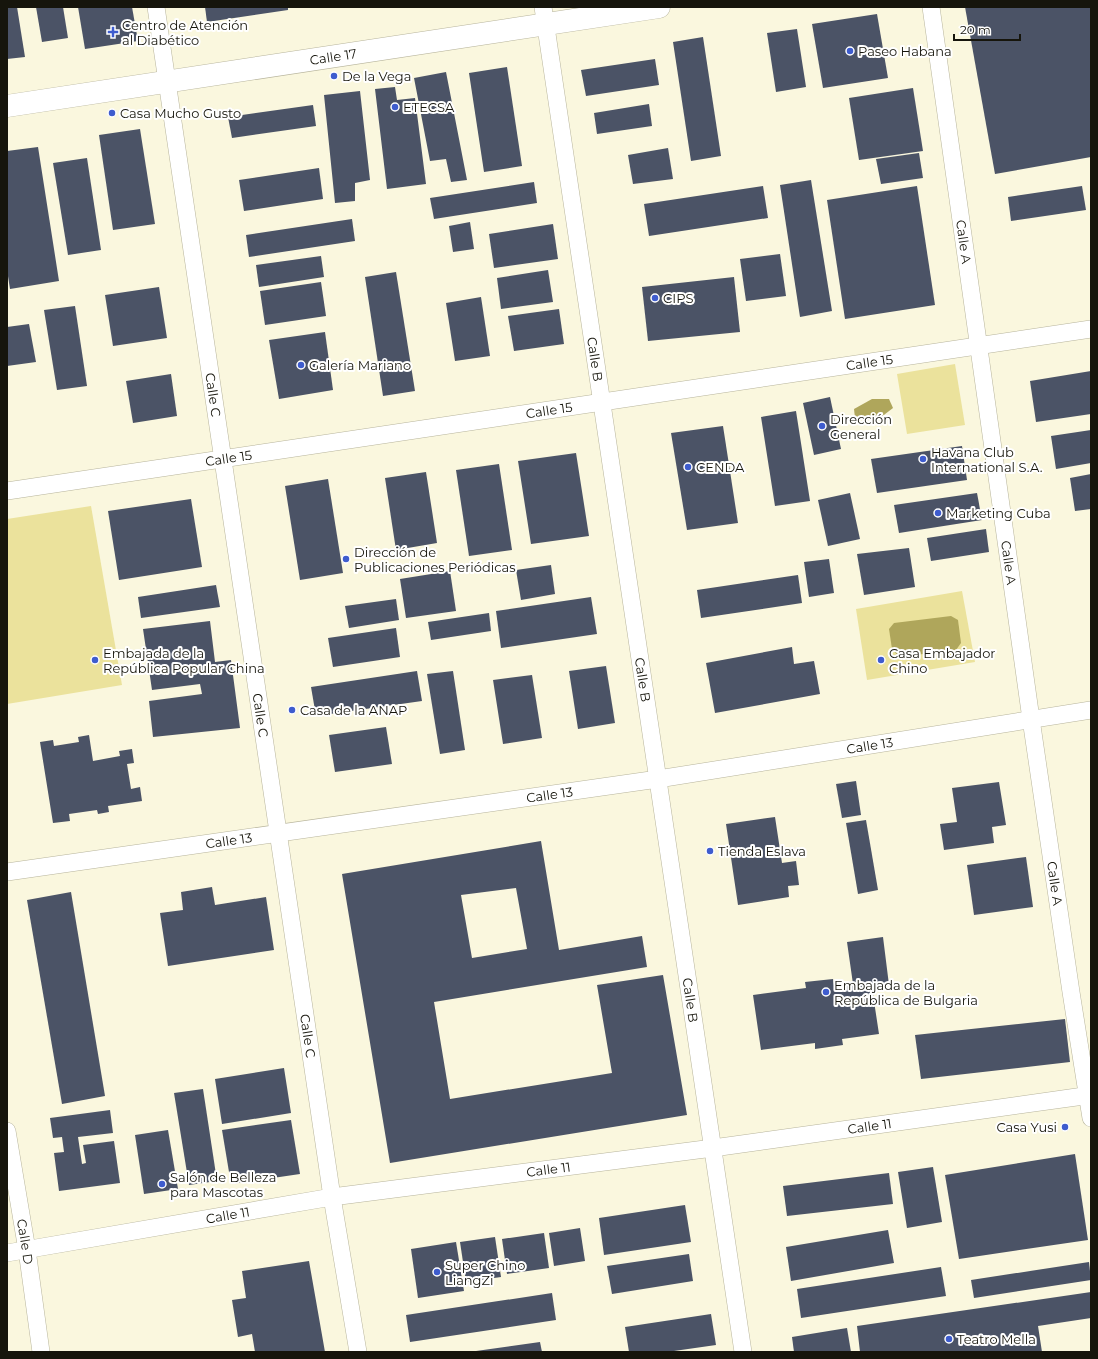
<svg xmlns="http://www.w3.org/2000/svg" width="1098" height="1359" font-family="Montserrat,sans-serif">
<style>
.green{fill:#ebe29c}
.water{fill:#afa65b}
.building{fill:#4b5366;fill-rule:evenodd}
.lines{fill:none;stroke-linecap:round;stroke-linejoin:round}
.street-casing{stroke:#b7b49c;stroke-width:18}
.secondary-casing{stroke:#b7b49c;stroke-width:23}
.street{stroke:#fff;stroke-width:17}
.secondary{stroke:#fff;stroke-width:22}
.poi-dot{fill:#3e5cce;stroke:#fff;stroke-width:1.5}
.labels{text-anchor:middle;stroke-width:4;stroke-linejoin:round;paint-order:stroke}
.poi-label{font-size:13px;fill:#16150c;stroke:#fff;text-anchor:start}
.street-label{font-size:13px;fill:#16150c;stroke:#fff}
</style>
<rect width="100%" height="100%" fill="#faf7de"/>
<!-- green -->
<g class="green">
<polygon points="955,364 965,425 907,434 897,374"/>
<polygon points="91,506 122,685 7,704 7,519"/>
<polygon points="962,591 975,662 867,680 856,609"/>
</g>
<!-- water -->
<g class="water">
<polygon points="872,399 889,399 893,408 876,421 855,418 854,409"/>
<polygon points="951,616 958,620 961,643 956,650 899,657 892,649 889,629 894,623"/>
</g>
<!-- building -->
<g class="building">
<polygon points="7,7 17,7 25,57 7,59"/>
<polygon points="36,7 63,7 68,38 42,42"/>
<polygon points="78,7 132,7 138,41 85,49"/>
<polygon points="205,7 288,7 288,10 207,22"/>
<polygon points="965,7 1091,7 1091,157 995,174"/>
<polygon points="877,14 888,78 823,88 812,24"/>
<polygon points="797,29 806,87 776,92 767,33"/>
<polygon points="703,37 721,156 691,161 673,42"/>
<polygon points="655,59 659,85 586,96 581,70"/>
<polygon points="507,67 522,166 484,172 469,73"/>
<polygon points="446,72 467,180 451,182 446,159 430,161 414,78"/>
<polygon points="395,87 397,100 415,98 426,184 387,189 375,89"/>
<polygon points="913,88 923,151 859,160 849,98"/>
<polygon points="360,91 370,180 355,183 355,201 335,203 324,95"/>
<polygon points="649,104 652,126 597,134 594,113"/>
<polygon points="313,105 316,126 232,138 228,117"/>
<polygon points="140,129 155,224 113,230 99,135"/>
<polygon points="38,147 59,281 10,289 7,270 7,151"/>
<polygon points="668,148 673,179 633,184 628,155"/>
<polygon points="919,153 923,178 881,184 876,159"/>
<polygon points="87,158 101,250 68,255 53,163"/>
<polygon points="319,168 323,199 244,211 239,180"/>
<polygon points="811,180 832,311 800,317 780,185"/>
<polygon points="534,182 537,203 434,219 430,198"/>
<polygon points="763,186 768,218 649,236 644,204"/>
<polygon points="917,186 935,305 845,319 827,200"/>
<polygon points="1082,186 1086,210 1011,221 1008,197"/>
<polygon points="352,219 355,241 249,257 246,235"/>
<polygon points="470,222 474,249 453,252 449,226"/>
<polygon points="553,224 558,259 494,268 489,234"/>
<polygon points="780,254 786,296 746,301 740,259"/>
<polygon points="321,256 324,277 259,287 256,265"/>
<polygon points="548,270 553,302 501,309 497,278"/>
<polygon points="396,272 415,391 383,396 365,277"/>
<polygon points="734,277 740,332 648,341 642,287"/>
<polygon points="321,282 326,316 265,325 260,291"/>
<polygon points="159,287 167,338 113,346 105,295"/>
<polygon points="481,297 490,356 455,361 446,303"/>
<polygon points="75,306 87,386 57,390 44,310"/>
<polygon points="559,309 564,344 514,351 508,316"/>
<polygon points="29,324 36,362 7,366 7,327"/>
<polygon points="325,332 333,390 279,399 269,340"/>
<polygon points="1091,371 1091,414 1036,422 1030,381"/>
<polygon points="171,374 177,416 133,423 126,381"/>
<polygon points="830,397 841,449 814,455 803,403"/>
<polygon points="796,411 810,501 775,506 761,417"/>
<polygon points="723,426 738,523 687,530 671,433"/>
<polygon points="1091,430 1091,463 1056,469 1051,436"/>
<polygon points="962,446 967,480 877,493 871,459"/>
<polygon points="576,453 589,536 531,544 518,461"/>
<polygon points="499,464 512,550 469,556 456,470"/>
<polygon points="426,472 437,543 396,550 385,478"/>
<polygon points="1091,474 1091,509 1075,511 1070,478"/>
<polygon points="328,479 343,573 300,580 285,486"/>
<polygon points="850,493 860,539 828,546 818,500"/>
<polygon points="977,493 982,520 899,533 894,505"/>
<polygon points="191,499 202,567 119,580 108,511"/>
<polygon points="986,529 989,552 931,561 927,538"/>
<polygon points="909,548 915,587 864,595 857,554"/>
<polygon points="829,559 834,593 809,597 804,562"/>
<polygon points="551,565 555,594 521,600 516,570"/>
<polygon points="450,571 456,611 406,618 400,579"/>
<polygon points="798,575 802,603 701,618 697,590"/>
<polygon points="216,585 220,607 141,618 138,597"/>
<polygon points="591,597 597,634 501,648 496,611"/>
<polygon points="396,599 399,620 349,628 345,606"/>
<polygon points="489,613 491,631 431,640 428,622"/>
<polygon points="210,621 215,662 231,660 240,728 153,737 149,701 202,694 200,684 152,690 143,629"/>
<polygon points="396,628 400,657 333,667 328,638"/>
<polygon points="792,647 794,664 814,661 820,694 715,713 706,663"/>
<polygon points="606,666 615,723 578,729 569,671"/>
<polygon points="417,671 422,701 316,716 311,687"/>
<polygon points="453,671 465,750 440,754 427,674"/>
<polygon points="532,675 542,738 503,744 493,680"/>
<polygon points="386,727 392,764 335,772 329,735"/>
<polygon points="89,735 93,761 120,756 119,751 132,749 134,763 127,764 131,789 140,787 142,801 108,806 109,812 98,814 97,810 69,814 70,821 53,823 40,742 53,740 54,746 79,742 78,737"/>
<polygon points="856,781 861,815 842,818 836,784"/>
<polygon points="999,782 1006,825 992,827 994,843 944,850 940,824 957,822 952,788"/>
<polygon points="775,817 782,863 796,861 799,885 788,886 789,897 738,905 726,824"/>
<polygon points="866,820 878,890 858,894 846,823"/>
<path d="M541,841L559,950L642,936L647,967L434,1002L450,1099L612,1073L597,985L663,975L687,1115L390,1163L342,874ZM516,888L527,949L472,958L461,895Z"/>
<polygon points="1026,857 1033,907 974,915 967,865"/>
<polygon points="212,887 215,905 266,897 274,950 168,966 160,913 183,910 181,892"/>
<polygon points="71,892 105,1096 62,1104 27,900"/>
<polygon points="883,937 889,985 872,988 879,1034 842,1039 843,1045 815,1049 815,1043 761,1050 753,995 806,988 805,982 833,979 834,986 853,984 847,942"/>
<polygon points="1065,1019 1070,1062 921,1079 915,1035"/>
<polygon points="284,1068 291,1113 222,1124 215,1079"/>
<polygon points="203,1089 217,1181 189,1185 174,1093"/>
<polygon points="110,1110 113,1133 78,1137 82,1164 86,1163 83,1145 114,1141 120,1183 59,1191 54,1153 64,1152 62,1137 53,1138 50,1118"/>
<polygon points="291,1120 300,1174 231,1184 222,1130"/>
<polygon points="168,1130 178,1189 144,1194 135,1135"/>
<polygon points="1075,1154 1088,1240 959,1259 945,1175"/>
<polygon points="933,1167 942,1222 907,1228 898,1172"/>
<polygon points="889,1173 893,1204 787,1216 783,1186"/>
<polygon points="685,1205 691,1242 604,1255 599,1218"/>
<polygon points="580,1228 585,1261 554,1266 549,1233"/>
<polygon points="888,1230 894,1263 791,1281 786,1247"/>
<polygon points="544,1233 549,1268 507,1274 502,1239"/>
<polygon points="495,1237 501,1277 466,1282 460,1242"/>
<polygon points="456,1242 464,1291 418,1298 411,1249"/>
<polygon points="689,1254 693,1281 612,1294 607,1266"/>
<polygon points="309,1261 325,1352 255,1352 252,1334 238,1337 232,1300 246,1298 242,1271"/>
<polygon points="1089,1262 1091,1280 974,1298 971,1280"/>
<polygon points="941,1267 946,1296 801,1318 797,1289"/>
<polygon points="1091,1292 1091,1318 1038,1326 1042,1352 860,1352 857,1326"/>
<polygon points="552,1293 556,1320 410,1342 406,1315"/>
<polygon points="711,1314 716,1345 667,1352 629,1352 625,1327"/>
<polygon points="847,1328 851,1352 794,1352 792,1337"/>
<polygon points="540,1342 542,1352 476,1352 476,1351"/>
</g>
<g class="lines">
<!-- street casing -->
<g class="street-casing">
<g id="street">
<path id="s1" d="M156,7L332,1197L358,1352"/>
<path id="s2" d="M543,7L743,1352"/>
<path id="s3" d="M931,7L1031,719L1071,992L1091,1118"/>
<path id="s4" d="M7,491L1091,329"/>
<path id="s5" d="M7,872L658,779L1091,710"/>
<path id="s6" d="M7,1131L27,1250L41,1352"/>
<path id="s7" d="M7,1253L332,1197L713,1148L1091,1095"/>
</g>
</g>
<!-- secondary casing -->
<g class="secondary-casing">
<g id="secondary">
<path id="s8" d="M7,106L659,7"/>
</g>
</g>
<!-- street -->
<use href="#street" class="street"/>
<!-- secondary -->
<use href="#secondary" class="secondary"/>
</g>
<!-- markers -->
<g class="poi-dot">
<path d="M111 26h4v4h4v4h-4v4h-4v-4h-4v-4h4z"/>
<circle cx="850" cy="51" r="4"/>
<circle cx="334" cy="76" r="4"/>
<circle cx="395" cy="107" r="4"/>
<circle cx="112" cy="113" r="4"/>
<circle cx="655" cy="298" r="4"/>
<circle cx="301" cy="365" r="4"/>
<circle cx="822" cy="426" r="4"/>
<circle cx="923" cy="459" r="4"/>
<circle cx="688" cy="467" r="4"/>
<circle cx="938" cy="513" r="4"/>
<circle cx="346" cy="559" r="4"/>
<circle cx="95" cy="660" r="4"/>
<circle cx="881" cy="660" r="4"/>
<circle cx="292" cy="710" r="4"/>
<circle cx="710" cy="851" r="4"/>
<circle cx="826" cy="992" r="4"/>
<circle cx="1065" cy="1127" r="4"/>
<circle cx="162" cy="1184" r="4"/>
<circle cx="437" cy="1272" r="4"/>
<circle cx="949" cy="1339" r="4"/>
</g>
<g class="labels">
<!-- poi labels -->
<g class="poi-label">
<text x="122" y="30">Centro de Atención<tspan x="122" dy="15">al Diabético</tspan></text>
<text x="858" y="56">Paseo Habana</text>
<text x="342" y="81">De la Vega</text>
<text x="403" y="112">ETECSA</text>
<text x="120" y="118">Casa Mucho Gusto</text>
<text x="663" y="303">CIPS</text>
<text x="309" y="370">Galería Mariano</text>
<text x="830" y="424">Dirección<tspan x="830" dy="15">General</tspan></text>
<text x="931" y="457">Havana Club<tspan x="931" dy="15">International S.A.</tspan></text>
<text x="696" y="472">CENDA</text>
<text x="946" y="518">Marketing Cuba</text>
<text x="354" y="557">Dirección de<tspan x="354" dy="15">Publicaciones Periódicas</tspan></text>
<text x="103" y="658">Embajada de la<tspan x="103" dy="15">República Popular China</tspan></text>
<text x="889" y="658">Casa Embajador<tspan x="889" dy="15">Chino</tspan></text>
<text x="300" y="715">Casa de la ANAP</text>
<text x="718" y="856">Tienda Eslava</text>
<text x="834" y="990">Embajada de la<tspan x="834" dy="15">República de Bulgaria</tspan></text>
<text x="1057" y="1132" text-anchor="end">Casa Yusi</text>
<text x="170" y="1182">Salón de Belleza<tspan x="170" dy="15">para Mascotas</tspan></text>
<text x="445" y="1270">Super Chino<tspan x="445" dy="15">LiangZi</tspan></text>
<text x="957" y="1344">Teatro Mella</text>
</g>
<!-- street labels -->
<g class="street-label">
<text dy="5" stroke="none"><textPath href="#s8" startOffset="330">Calle 17</textPath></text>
<text dy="5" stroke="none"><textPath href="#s3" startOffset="237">Calle A</textPath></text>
<text dy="5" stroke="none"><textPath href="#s2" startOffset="356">Calle B</textPath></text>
<text dy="5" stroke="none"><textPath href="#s4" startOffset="872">Calle 15</textPath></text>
<text dy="5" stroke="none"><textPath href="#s1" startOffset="392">Calle C</textPath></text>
<text dy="5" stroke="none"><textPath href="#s4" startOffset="548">Calle 15</textPath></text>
<text dy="5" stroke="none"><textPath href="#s4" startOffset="224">Calle 15</textPath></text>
<text dy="5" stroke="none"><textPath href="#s3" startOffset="561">Calle A</textPath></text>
<text dy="5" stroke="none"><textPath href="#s2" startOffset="680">Calle B</textPath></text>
<text dy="5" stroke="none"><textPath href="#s1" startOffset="716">Calle C</textPath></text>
<text dy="5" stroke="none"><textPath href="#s5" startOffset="872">Calle 13</textPath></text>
<text dy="5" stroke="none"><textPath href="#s5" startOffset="548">Calle 13</textPath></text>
<text dy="5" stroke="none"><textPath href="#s5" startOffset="224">Calle 13</textPath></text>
<text dy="5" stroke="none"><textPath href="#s3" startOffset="885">Calle A</textPath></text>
<text dy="5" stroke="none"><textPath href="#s2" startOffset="1004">Calle B</textPath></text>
<text dy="5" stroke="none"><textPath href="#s1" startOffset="1040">Calle C</textPath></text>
<text dy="5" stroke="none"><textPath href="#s7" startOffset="872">Calle 11</textPath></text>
<text dy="5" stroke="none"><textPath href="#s7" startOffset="548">Calle 11</textPath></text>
<text dy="5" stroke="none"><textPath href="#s7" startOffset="224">Calle 11</textPath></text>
<text dy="5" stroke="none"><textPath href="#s6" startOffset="112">Calle D</textPath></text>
</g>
</g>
<!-- border -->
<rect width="1098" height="1359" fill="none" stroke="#16150c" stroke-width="16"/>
<!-- scale -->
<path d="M954 34v6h66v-6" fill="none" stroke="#16150c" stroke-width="2"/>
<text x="960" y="34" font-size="12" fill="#16150c" stroke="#ffffff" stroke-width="3" paint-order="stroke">20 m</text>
</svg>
